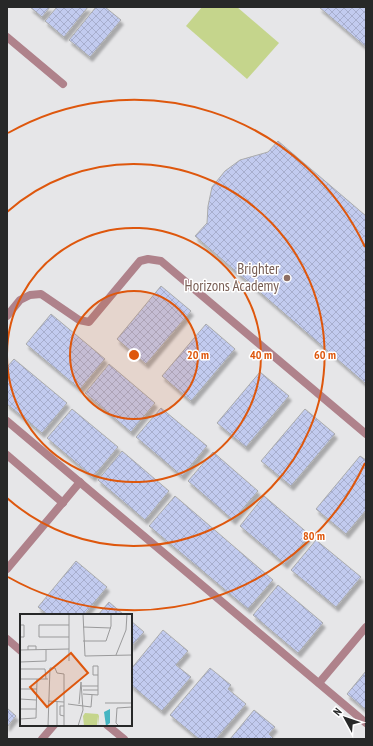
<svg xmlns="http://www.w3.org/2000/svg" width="373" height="746" font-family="'PT Sans Narrow',sans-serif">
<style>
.garden{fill:#c5d58c}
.building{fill:url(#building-cross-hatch);stroke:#aaabac;filter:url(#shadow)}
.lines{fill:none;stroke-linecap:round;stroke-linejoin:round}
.service{stroke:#af828b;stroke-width:8}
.minor{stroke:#af828b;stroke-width:8}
.ring{fill:none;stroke:#de570d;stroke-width:2}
.education-dot{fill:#8d6e63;stroke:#fff;stroke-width:1.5}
.labels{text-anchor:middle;stroke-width:3;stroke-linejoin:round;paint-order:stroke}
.education-label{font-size:15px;fill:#785e54;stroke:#fff;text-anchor:end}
.inset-road{fill:none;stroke:#9a9a9b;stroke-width:1}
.view{fill:#de570d;fill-opacity:0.15;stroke:#de570d;stroke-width:2}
.inset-edge{fill:none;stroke:#272828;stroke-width:2}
.centre{fill:#de570d;stroke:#fff;stroke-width:2}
.ring-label{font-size:12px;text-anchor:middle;font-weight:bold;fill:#de570d;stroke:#fff;stroke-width:3;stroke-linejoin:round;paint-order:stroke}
</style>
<defs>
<pattern id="building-cross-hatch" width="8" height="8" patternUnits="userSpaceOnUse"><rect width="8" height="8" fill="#c2cbef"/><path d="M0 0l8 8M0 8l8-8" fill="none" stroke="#a7aecd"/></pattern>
<filter id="shadow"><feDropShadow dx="2.5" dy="4.5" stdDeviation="1" flood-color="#0004"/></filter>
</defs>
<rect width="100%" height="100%" fill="#e6e6e8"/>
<!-- garden -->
<polygon class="garden" points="202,7 237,7 279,43 247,79 186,26"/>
<!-- building -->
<g class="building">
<polygon points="30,7 50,7 42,17"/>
<polygon points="57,7 88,7 64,37 45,21"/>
<polygon points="96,7 105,7 121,20 90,57 69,40"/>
<polygon points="319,7 366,7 366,47"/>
<polygon points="278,141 366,216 366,384 195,236 207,223 208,206 212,187 225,171 240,160 268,152"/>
<polygon points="161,286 191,311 146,364 117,339"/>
<polygon points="51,314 105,359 80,389 26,344"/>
<polygon points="206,324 235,349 191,401 162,376"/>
<polygon points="14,359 67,403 42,433 7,404 7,367"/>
<polygon points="109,364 155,403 131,432 85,393"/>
<polygon points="260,372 289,396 246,447 217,423"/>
<polygon points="161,408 207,446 182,476 136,437"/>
<polygon points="72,409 118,447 93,477 47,438"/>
<polygon points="305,409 335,434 291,486 261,461"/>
<polygon points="122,451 169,491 145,520 98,480"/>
<polygon points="213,452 258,491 233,520 188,481"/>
<polygon points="360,456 366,460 366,510 346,534 316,509"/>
<polygon points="175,496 273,580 248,609 149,526"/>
<polygon points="264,496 310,535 285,564 240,526"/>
<polygon points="316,540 361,577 336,607 291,570"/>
<polygon points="76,561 107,587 84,615 48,615 38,607"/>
<polygon points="278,585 323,623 298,653 253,615"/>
<polygon points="109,602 124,615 98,615"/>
<polygon points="131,621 144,632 131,647"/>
<polygon points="163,630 188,651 176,665 191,677 162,711 131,685 131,669"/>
<polygon points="210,668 231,685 228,689 246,704 216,739 199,739 170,715"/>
<polygon points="366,671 366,710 347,694"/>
<polygon points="7,708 16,716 7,727"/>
<polygon points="254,710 275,727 269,734 274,739 230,739"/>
</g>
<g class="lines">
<!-- service -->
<g class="service">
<polyline points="7,316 20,300 30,295 41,294 79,320 89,322 140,261 148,259 161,261 366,434"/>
<polyline points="7,421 366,723"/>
<polyline points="7,455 63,503"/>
<polyline points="319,683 366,627"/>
<polyline points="42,739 54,725"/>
</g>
<!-- minor -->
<g class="minor">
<polyline points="7,37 63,84"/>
<polyline points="7,569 80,482"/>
<polyline points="7,639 21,651"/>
<polyline points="107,725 124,739"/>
</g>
</g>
<!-- distance rings -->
<circle cx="134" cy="355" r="64" fill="#de570d" fill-opacity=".12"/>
<g class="ring">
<circle cx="134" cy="355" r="64"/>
<path d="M7 354A127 127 0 1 1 7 356"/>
<path d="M7 212A191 191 0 1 1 7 498"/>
<path d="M365 463A255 255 0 0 1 8 577M8 133A255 255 0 0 1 365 247"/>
</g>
<!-- markers -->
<circle class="education-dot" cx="287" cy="278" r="4"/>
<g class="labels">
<!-- education labels -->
<g class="education-label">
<text x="279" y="274">Brighter<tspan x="279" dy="17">Horizons Academy</tspan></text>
</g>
</g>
<!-- overview -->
<g transform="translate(20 614)">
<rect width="112" height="112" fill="#e6e6e8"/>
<path d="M65,99L78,100L79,102V112L78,102L77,112H64V102L63,112V102Z" fill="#c5d58c"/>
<path d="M90,95V109L86,112L84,98Z" fill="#46b5c2"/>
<path class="inset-road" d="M63,0L65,42L112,41M0,11H4V23H0M49,11H19V23H49M63,13L91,14M63,27H86L91,12V0M0,36L49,35M8,36V32H16V36M96,41L106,16L107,0M49,47V0M0,48L26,47V35M0,55H25L26,65M0,65H28M62,72H78M0,75H17M63,76H78M63,80L78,81V52H73V61H78M0,85L16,86M28,87L44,88M85,89H112M48,90L71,93L72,81M59,90L61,68M0,95H16M44,102L40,101V92H44M0,105L16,104L17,65M28,112L30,54H35L37,59L44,60V112M37,112V87M58,112L63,96L61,68M99,112L96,109L97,94L112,93"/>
<path class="view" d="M51,39L68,59L27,93L10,73Z"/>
<rect width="112" height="112" class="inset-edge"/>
</g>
<circle cx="134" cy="355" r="6" class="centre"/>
<g class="ring-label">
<text x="198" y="359">20 m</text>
<text x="261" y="359">40 m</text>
<text x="325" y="359">60 m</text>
<text x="314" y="540">80 m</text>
</g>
<!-- border -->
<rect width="373" height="746" fill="none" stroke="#272828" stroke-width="16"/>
<!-- north arrow -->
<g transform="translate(345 718) rotate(310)" stroke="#ffffff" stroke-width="3" paint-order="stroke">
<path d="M0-3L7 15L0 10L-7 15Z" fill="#272828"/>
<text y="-6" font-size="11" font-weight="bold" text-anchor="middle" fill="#272828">N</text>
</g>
</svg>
